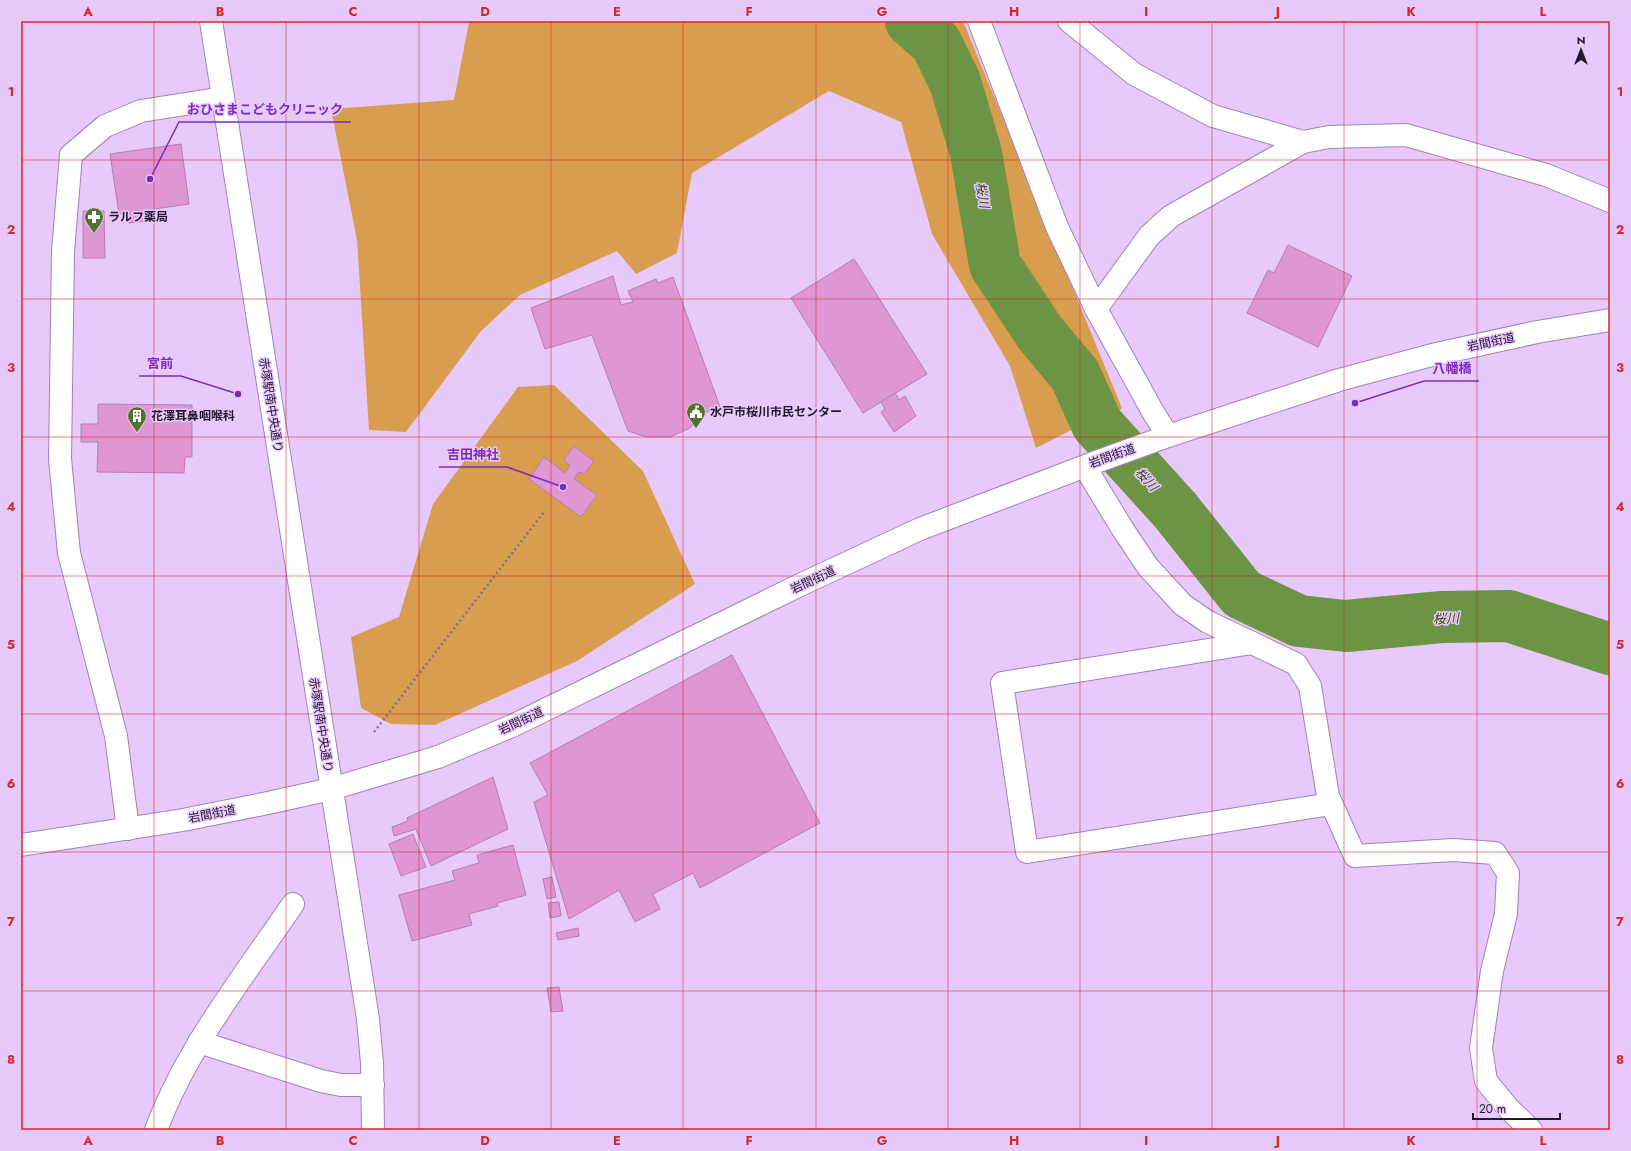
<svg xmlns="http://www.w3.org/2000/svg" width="1631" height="1151" font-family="Jost,'Noto Sans JP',sans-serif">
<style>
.forest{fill:#d89d4f}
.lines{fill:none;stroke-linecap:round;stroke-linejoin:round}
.river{stroke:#6b9444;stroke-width:52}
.building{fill:#de96d5;stroke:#b47ead}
.minor-casing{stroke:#a380ba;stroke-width:24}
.major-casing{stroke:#a380ba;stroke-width:24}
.path{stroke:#846e92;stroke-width:2.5;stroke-dasharray:2 3;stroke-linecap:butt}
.minor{stroke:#fff;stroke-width:22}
.major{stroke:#fff;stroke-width:22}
.grid{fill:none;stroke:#d62828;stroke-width:1;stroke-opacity:0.55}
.labels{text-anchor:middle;stroke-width:3;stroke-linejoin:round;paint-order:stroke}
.poi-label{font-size:12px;font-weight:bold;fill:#24162d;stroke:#e7cafb;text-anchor:start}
.street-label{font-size:12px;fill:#24162d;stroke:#e7cafb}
.water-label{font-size:13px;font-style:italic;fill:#2d480e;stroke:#e7cafb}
.leader{fill:none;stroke:#7b2cbf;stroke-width:1.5}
.callout-dot{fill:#7b2cbf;stroke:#e7cafb;stroke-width:1.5}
.callout-label{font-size:13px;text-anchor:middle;font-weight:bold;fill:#7b2cbf;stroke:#e7cafb;stroke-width:3;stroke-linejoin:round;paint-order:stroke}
.neatline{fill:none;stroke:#d62828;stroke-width:1.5}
.grid-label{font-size:13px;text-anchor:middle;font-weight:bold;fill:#d62828}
</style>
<rect width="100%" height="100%" fill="#e7cafb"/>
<!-- forest -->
<g class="forest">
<polygon points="473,21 885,21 919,56 944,105 957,147 967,213 976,261 1025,351 1058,384 1077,427 1036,448 1010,366 932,234 901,122 829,91 692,173 677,253 636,274 617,251 520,295 481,331 406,432 369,430 357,240 331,109 454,100 469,22"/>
<polygon points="930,21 963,21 1122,408 1114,415 1066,334 1048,315 1035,296 1016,243 985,116 969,68 951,40"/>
<polygon points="554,385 643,471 695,584 577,661 435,725 391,724 361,708 351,637 399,617 433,504 518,387"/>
</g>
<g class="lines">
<!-- river -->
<polyline class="river" points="911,21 936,43 955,82 976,153 995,265 1040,333 1075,375 1097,424 1175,510 1242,594 1299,621 1346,626 1442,617 1509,616 1610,649"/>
</g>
<!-- building -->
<g class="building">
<polygon points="181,144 189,204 154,209 155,220 129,223 127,213 119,214 110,154"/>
<polygon points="83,211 104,211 105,258 83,258"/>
<polygon points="1288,245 1352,276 1318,347 1247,313 1268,270 1274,273"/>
<polygon points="854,259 927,374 863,413 791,298"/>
<polygon points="613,276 621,305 633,302 628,291 656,279 658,283 673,277 720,407 704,413 690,428 670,437 647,437 628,431 592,335 545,349 531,308"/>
<polygon points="895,393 899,400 905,396 916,416 894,432 881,412 885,409 881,402"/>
<polygon points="98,404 192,405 192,457 185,457 184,473 97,472 98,442 81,442 81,424 98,424"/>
<polygon points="574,446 594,461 584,474 579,472 574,479 597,495 581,517 529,479 544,457 565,473 570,465 564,460"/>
<polygon points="732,655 820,823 700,888 693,873 653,894 660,909 635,922 619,890 569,919 534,802 548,795 530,763"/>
<polygon points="493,777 508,829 431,866 416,829 394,836 392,827 408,821 407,818"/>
<polygon points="413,834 426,867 401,876 389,844"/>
<polygon points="513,845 526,895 497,903 498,906 469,914 472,925 412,941 399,895 455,880 452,871 479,863 477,855"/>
<polygon points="552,877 556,897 547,899 543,879"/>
<polygon points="559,902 561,916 550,918 548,903"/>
<polygon points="578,928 579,936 558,940 556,933"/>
<polygon points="559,987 563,1011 551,1012 547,988"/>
</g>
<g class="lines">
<!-- minor casing -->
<g class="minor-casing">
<g id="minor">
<polyline points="211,21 368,1019 372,1063 373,1130"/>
<polyline points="979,21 1057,227 1096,309 1153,412 1168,436"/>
<polyline points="1069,21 1134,74 1213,116 1303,142 1329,137 1406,135 1546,175 1610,201"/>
<polyline points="1096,309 1149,236 1171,216 1303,142"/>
<polyline points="1085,467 1122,528 1148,567 1183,605 1208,622 1296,664 1310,686 1328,796 1355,856 1453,850 1495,853 1508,873 1506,914 1492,971 1481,1048 1486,1081 1509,1109 1531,1130"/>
<polyline points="1252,643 1002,683 1027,852 1331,804"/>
<polyline points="128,829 116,736 69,553 60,459 63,251 71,155 105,126 141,111 223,98"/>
<polyline points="199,1042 321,1081 341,1085 373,1085"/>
<path d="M156,1130C187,1047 244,976 293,904"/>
</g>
</g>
<!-- major casing -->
<g class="major-casing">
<polyline id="major" points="21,845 183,820 268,803 331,789 438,757 512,726 800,585 920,529 1096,462 1168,436 1339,380 1432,355 1537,332 1610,320"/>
</g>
<!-- path -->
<polyline class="path" points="374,732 544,512"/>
<!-- minor -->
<use href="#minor" class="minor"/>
<!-- major -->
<use href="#major" class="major"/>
</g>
<!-- grid -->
<path class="grid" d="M154,21V1130M286,21V1130M419,21V1130M551,21V1130M683,21V1130M816,21V1130M948,21V1130M1080,21V1130M1212,21V1130M1344,21V1130M1477,21V1130M21,160H1610M21,299H1610M21,437H1610M21,576H1610M21,714H1610M21,852H1610M21,991H1610"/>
<!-- icons -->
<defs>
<g id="pharmacy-pin" transform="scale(1)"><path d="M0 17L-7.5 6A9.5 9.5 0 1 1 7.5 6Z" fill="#51742d" stroke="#e7cafb"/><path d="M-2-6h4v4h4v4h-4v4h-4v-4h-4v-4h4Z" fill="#fff"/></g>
<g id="civic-pin" transform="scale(1)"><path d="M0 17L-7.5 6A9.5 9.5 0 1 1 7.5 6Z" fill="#51742d" stroke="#e7cafb"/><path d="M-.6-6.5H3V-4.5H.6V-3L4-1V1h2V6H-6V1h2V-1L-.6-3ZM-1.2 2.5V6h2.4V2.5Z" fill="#fff"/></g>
<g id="building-pin" transform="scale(1)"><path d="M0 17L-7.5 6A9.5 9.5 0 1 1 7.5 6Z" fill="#51742d" stroke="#e7cafb"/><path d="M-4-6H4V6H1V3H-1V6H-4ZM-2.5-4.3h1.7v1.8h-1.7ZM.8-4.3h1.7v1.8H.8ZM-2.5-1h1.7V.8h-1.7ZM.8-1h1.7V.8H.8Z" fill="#fff"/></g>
</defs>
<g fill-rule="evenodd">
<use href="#pharmacy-pin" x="94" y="217"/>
<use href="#civic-pin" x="696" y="412"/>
<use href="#building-pin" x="137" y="416"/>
</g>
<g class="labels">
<!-- poi labels -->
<g class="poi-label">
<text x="108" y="221">ラルフ薬局</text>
<text x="710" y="416">水戸市桜川市民センター</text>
<text x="151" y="420">花澤耳鼻咽喉科</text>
</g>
<!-- street labels -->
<g class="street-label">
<text transform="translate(1491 342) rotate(-12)" y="4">岩間街道</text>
<text transform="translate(271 405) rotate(81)" y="4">赤塚駅南中央通り</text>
<text transform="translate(1112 456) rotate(-20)" y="4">岩間街道</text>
<text transform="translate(813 580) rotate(-25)" y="4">岩間街道</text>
<text transform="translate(521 721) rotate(-25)" y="4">岩間街道</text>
<text transform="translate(321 725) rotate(81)" y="4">赤塚駅南中央通り</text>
<text transform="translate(212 814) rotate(-11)" y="4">岩間街道</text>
</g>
<!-- water labels -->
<g class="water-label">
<text transform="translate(983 195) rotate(80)" y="5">桜川</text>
<text transform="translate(1147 479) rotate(48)" y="5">桜川</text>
<text transform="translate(1446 618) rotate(-3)" y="5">桜川</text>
</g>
</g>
<!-- callouts -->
<path class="leader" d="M150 179L179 122H351M238 394L181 376H139M1355 403L1424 381H1479M563 487L507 467H439"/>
<g class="callout-dot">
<circle cx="150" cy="179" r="4"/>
<circle cx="238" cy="394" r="4"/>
<circle cx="1355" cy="403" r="4"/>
<circle cx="563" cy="487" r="4"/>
</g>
<g class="callout-label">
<text x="265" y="114">おひさまこどもクリニック</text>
<text x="160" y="368">宮前</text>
<text x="1452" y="373">八幡橋</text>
<text x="473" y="459">吉田神社</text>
</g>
<!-- border -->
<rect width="1631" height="1151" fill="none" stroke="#e7cafb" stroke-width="44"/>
<!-- north arrow -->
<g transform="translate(1581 50)" stroke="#e7cafb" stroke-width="3" paint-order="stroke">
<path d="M0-3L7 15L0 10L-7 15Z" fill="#24162d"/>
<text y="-6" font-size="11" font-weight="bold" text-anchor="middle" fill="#24162d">N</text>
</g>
<!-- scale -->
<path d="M1473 1113v6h87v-6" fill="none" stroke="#24162d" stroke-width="2"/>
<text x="1479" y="1113" font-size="12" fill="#24162d" stroke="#e7cafb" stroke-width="3" paint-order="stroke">20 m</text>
<rect x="22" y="22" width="1587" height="1107" class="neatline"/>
<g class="grid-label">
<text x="88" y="16">A</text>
<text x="220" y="16">B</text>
<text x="353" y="16">C</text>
<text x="485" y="16">D</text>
<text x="617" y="16">E</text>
<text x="749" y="16">F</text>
<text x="882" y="16">G</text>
<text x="1014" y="16">H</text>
<text x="1146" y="16">I</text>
<text x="1278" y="16">J</text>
<text x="1411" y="16">K</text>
<text x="1543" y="16">L</text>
<text x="11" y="96">1</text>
<text x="1620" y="96">1</text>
<text x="11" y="234">2</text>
<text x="1620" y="234">2</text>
<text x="11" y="372">3</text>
<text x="1620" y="372">3</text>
<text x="11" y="511">4</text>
<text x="1620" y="511">4</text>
<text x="11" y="649">5</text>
<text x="1620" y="649">5</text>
<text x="11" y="788">6</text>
<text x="1620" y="788">6</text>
<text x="11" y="926">7</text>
<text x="1620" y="926">7</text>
<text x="11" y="1064">8</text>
<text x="1620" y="1064">8</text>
<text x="88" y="1145">A</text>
<text x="220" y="1145">B</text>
<text x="353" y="1145">C</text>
<text x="485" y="1145">D</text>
<text x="617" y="1145">E</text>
<text x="749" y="1145">F</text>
<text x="882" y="1145">G</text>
<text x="1014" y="1145">H</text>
<text x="1146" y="1145">I</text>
<text x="1278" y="1145">J</text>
<text x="1411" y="1145">K</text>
<text x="1543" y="1145">L</text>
</g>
</svg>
